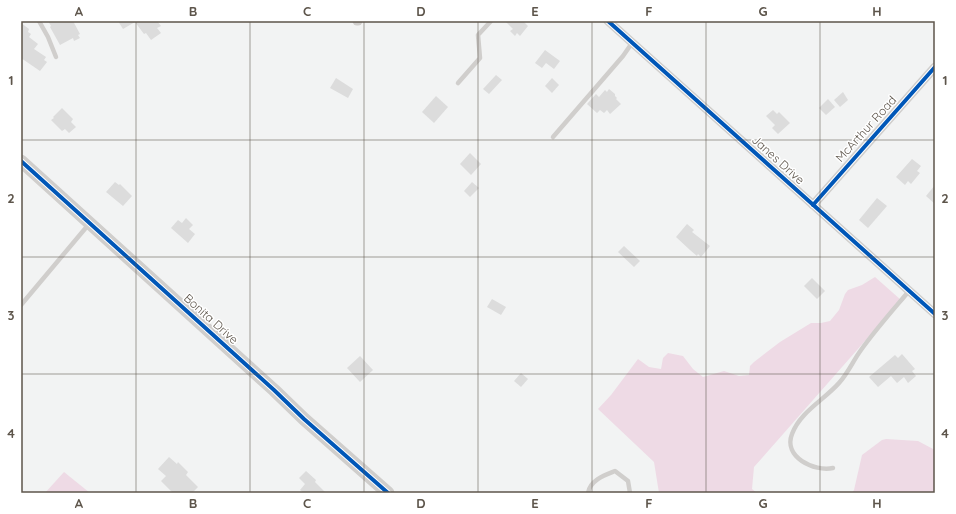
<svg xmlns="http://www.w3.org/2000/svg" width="956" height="514" font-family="Quicksand,sans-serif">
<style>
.green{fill:#eedae5}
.building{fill:#dcdcdc}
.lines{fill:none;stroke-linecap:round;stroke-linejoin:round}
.lane{stroke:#d0cecc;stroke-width:4.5}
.street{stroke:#d0cecc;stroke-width:9}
.secondary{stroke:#d0cecc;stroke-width:13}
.cycleway-casing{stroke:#fff;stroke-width:6}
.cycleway{stroke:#0057b8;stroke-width:4}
.grid{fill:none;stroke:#5d554b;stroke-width:1;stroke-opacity:0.55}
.labels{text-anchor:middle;stroke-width:3;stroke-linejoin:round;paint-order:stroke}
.street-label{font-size:12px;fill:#5d554b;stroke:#fff}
.neatline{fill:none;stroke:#5d554b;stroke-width:1.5}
.grid-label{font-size:13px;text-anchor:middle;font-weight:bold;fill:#5d554b}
</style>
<rect width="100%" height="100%" fill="#f2f3f3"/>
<!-- green -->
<g class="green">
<polygon points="875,277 901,300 754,467 752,489 757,493 659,493 654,462 598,409 611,395 638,359 649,367 661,369 663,358 668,353 683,356 693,369 703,377 724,371 739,376 749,375 750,366 754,362 780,342 811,323 821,323 830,321 839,310 845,294 848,290 862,285"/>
<polygon points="886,439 918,441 935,450 935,493 852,493 854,490 862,455 882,440"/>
<polygon points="64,472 90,493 45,493"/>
</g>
<!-- building -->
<g class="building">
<polygon points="48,21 73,21 80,34 78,35 80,38 74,41 73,38 60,45 50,27 51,26"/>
<polygon points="118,21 157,21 161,26 157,28 161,33 151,40 146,33 144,34 135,22 123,29"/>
<polygon points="505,21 523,21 528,26 520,36 517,33 515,36 510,31 513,29"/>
<polygon points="21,23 29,29 28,32 31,34 29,37 38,44 34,49 46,57 44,60 47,62 40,71 21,58"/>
<polygon points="545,50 560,61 554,69 546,63 542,68 535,63"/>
<polygon points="496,75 502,80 489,94 483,89"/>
<polygon points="336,78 353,89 348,98 330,88"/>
<polygon points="552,78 559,85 552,93 545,86"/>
<polygon points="609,89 615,94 615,96 617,98 616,99 621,104 610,114 607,110 604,113 600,110 597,113 587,104 596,94 599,97 605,90 607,92"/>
<polygon points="843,92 848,100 840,107 834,100"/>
<polygon points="436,96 448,107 434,123 422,112"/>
<polygon points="828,99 835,107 826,115 819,108"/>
<polygon points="62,108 73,119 71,122 76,127 69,133 65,129 62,131 51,120 54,118 53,117"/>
<polygon points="773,110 777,114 779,112 790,123 778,134 772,128 775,125 766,116"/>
<polygon points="470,153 481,164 471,175 460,164"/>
<polygon points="912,159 921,166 917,171 920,173 911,184 908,181 905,185 896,177"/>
<polygon points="115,182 119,185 120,184 132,196 123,206 106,192"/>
<polygon points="472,182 479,188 470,197 464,191"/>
<polygon points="935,185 935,204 926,196"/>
<polygon points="877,198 887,206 868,228 859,220"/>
<polygon points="186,218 193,225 189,229 195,234 188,243 171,228 178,220 182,223"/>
<polygon points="687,224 694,230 692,232 710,246 701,257 698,254 697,256 690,250 676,237"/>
<polygon points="624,246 640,261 634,267 618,252"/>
<polygon points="812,278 825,291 817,299 804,286"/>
<polygon points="492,299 506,307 501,315 487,307"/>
<polygon points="902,354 915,369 912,371 916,376 908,383 904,377 897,383 891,376 878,387 869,377 895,355 898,358"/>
<polygon points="360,356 373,370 360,382 347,368"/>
<polygon points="521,373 528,379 521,387 514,381"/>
<polygon points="169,457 177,464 178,462 188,472 186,475 198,487 192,493 173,493 161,481 166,476 158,469"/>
<polygon points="306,471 316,480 315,482 326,493 304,493 300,490 305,484 299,478"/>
</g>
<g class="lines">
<!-- lane -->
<g class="lane">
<polyline points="39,21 48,37 56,57"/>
<polyline points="458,83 480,58 478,35 491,21"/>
<polyline points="553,137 623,56 632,43"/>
<polyline points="21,305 89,224"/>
<path d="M833,468C814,472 783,457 792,434C800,412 824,400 839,383C848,373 853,361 861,350C876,329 893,310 909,291"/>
<path d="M588,493C590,480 605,475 615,471L628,481L630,493"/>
</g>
<!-- street -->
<g class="street">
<polyline points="357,21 358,21"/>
<polyline points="608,21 935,314"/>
<polyline points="813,205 935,67"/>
</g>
<!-- secondary -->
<polyline class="secondary" points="21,161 274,390 304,419 388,493"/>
<!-- cycleway casing -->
<g class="cycleway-casing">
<g id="cycleway">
<polyline points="608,21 935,314"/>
<polyline points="21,161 274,390 304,419 388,493"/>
<polyline points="813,205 935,67"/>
</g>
</g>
<!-- cycleway -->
<use href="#cycleway" class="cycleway"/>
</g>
<!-- grid -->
<path class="grid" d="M136,21V493M250,21V493M364,21V493M478,21V493M592,21V493M706,21V493M820,21V493M21,140H935M21,257H935M21,374H935"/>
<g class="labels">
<!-- street labels -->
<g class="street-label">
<text transform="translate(866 129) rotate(-48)" y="4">McArthur Road</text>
<text transform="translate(778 160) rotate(42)" y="4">Janes Drive</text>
<text transform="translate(211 319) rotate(42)" y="4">Bonita Drive</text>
</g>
</g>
<!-- border -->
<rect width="956" height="514" fill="none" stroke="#ffffff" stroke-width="44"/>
<rect x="22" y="22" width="912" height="470" class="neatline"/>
<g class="grid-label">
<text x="79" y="16">A</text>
<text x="193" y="16">B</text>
<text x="307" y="16">C</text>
<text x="421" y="16">D</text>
<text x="535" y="16">E</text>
<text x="649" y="16">F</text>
<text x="763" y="16">G</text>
<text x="877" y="16">H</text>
<text x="11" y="85">1</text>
<text x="945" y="85">1</text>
<text x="11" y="203">2</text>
<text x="945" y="203">2</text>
<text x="11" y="320">3</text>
<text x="945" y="320">3</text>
<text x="11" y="438">4</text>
<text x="945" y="438">4</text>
<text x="79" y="508">A</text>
<text x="193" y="508">B</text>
<text x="307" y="508">C</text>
<text x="421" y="508">D</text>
<text x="535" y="508">E</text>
<text x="649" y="508">F</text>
<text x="763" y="508">G</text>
<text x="877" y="508">H</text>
</g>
</svg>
